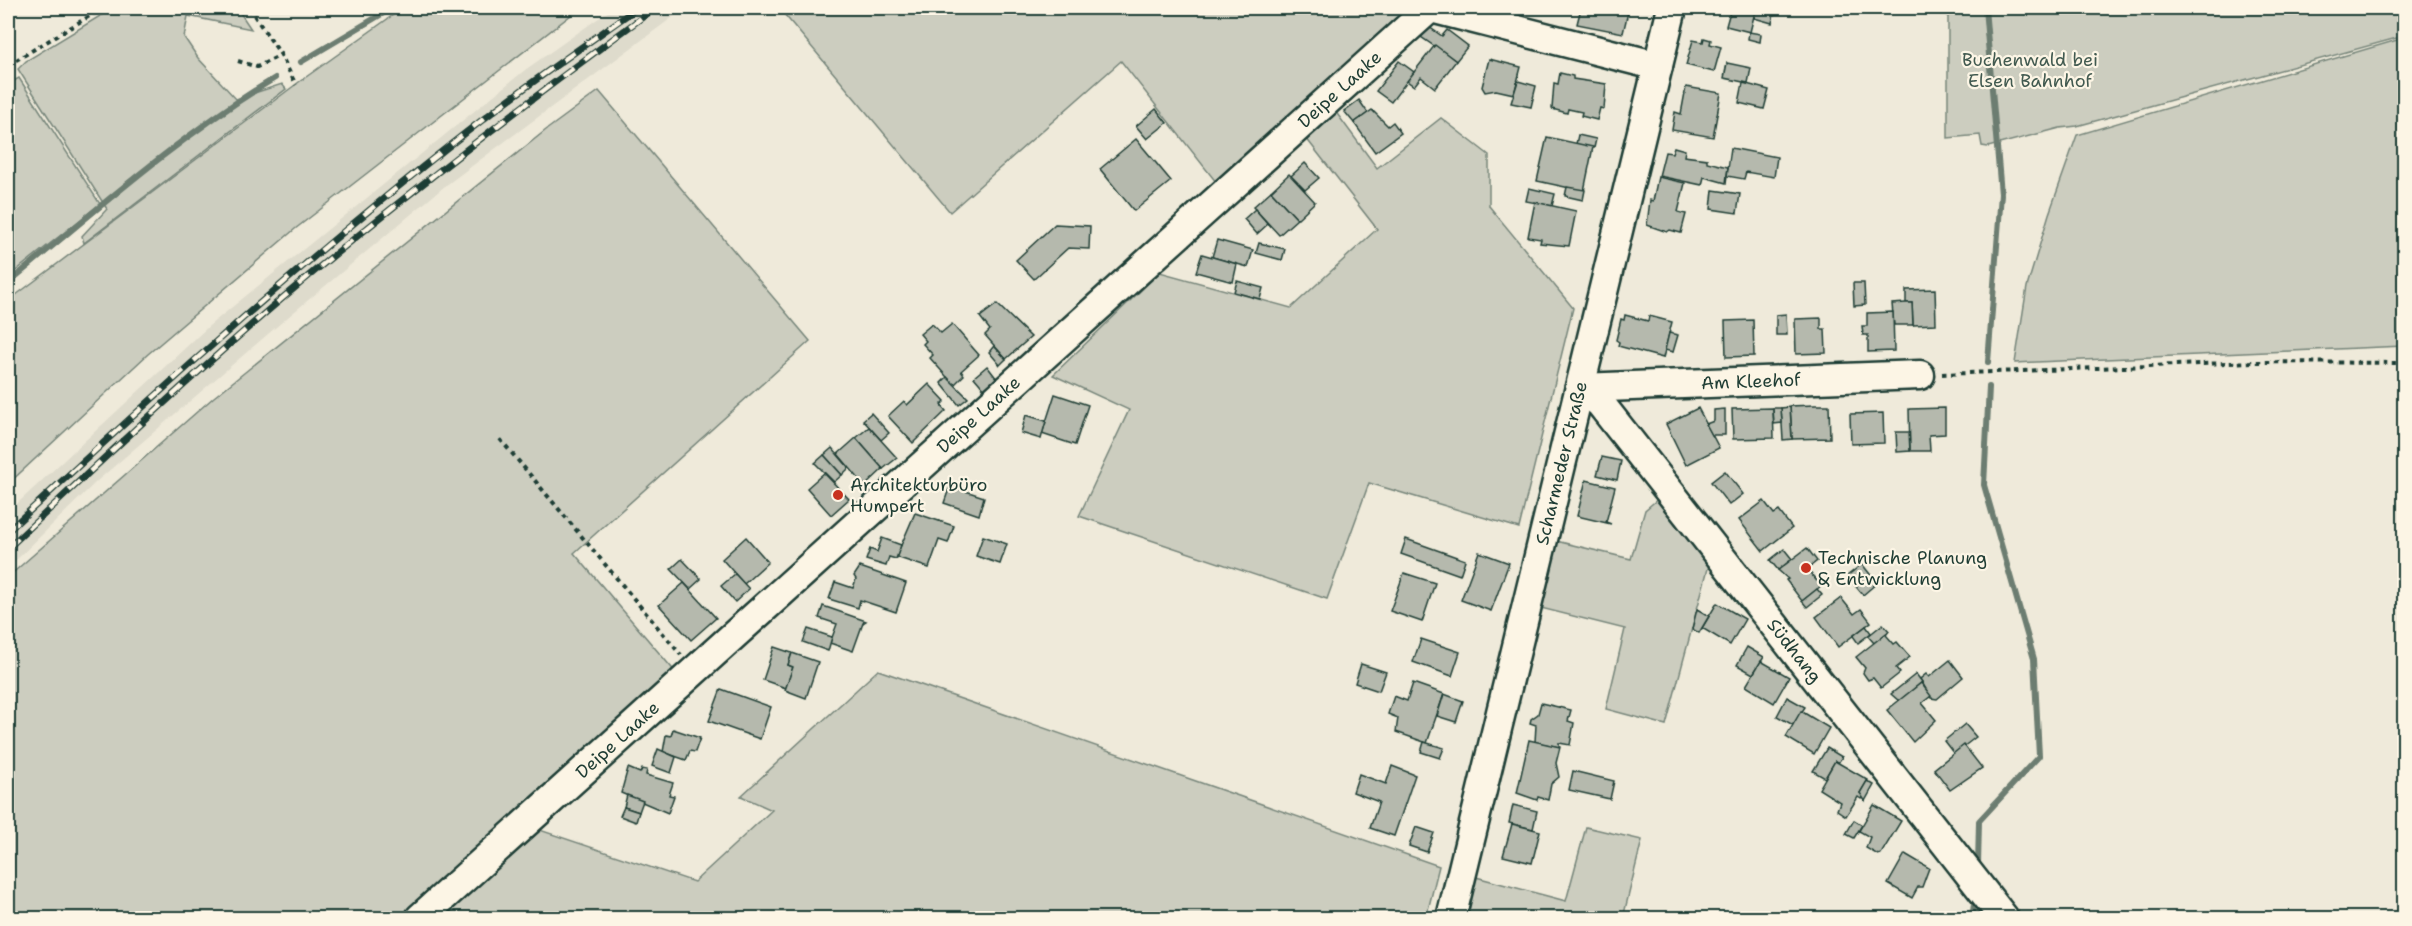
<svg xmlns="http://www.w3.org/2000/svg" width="2412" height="926" font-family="'Shantell Sans',sans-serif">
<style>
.built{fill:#dedbcc}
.green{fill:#cccdbf;stroke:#76857a;stroke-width:1.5}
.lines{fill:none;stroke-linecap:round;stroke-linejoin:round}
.stream{stroke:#6c7d71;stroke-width:6}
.building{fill:#b5b9ad;stroke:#1f3d34;stroke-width:1.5}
.minor-casing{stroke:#1f3d34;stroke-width:33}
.path{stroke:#1f3d34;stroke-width:4;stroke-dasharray:4.5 4.5;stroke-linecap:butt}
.minor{stroke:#fcf5e5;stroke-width:28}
.rail-casing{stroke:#1f3d34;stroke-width:7}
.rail{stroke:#fcf5e5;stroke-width:4.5;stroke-dasharray:14;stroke-linecap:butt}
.poi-dot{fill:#c8321e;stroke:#fcf5e5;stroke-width:2}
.labels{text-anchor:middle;stroke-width:4.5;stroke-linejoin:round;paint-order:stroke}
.park-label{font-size:18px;fill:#425a50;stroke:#fcf5e5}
.street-label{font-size:18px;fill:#1f3d34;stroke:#fcf5e5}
.poi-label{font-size:18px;fill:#1f3d34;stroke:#fcf5e5;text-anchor:start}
</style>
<rect width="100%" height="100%" fill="#efeada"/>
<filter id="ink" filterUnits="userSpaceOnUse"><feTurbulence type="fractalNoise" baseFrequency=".0167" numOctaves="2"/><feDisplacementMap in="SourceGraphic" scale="12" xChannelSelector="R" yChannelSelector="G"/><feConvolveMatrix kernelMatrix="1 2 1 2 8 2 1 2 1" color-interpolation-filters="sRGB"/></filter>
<g filter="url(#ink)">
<!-- built -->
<polygon class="built" points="613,8 685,8 445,186 282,322 97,481 8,568 8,512 210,325 525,70"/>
<!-- green -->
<g class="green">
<polygon points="113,8 237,8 251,29 188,16 184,37 198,58 236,99 282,84 286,89 84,243 82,236 107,209 18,69 26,61"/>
<polygon points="403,8 580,8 295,229 148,354 8,484 8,301 299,82"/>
<polygon points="779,8 1373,8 1409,14 1220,187 1121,61 950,212"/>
<polygon points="1948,8 2404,8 2404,36 2077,126 2060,128 1988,147 1982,146 1980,135 1948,138"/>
<polygon points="2404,38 2404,346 2015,363 2027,287 2049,214 2077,135"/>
<polygon points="19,78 100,204 8,277 8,84"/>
<polygon points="599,91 810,341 574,553 677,674 403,918 8,918 8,577 214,397 546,130"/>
<polygon points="1335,111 1377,168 1441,118 1489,155 1489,206 1573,308 1519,528 1369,483 1327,599 1079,516 1129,410 1053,375 1160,272 1291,308 1377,229 1306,138"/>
<polygon points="1659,498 1710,561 1666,725 1606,709 1625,629 1541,608 1556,541 1631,559 1645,510"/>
<polygon points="878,670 1439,866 1426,918 437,918 537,829 694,882 772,810 741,796"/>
<polygon points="1586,827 1642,840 1623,918 1466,918 1476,877 1566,901"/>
</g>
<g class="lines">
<!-- stream -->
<g class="stream">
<polyline points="1985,8 2001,194 1988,362"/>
<polyline points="301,62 392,8"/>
<path d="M8,283C94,212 179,136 275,78"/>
<polyline points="1978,866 1979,821 2039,756 2034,659 1984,485 1989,387"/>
<polyline points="1972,918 1975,898"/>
</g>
</g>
<!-- building -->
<g class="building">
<polygon points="1581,8 1629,8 1623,33 1577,24"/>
<polygon points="1731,8 1756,8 1750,32 1726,26"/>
<polygon points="1756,8 1775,8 1772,23 1754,18"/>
<polygon points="1429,27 1442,36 1447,30 1468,46 1456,61 1421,37"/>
<polygon points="1749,32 1761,34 1760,42 1748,39"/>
<polygon points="1704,38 1711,40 1710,44 1721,47 1714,72 1686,65 1693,40 1703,42"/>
<polygon points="1435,45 1456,61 1435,88 1421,77 1414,86 1407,81"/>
<polygon points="1489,59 1521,67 1514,94 1496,90 1485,92 1482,87"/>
<polygon points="1399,61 1414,72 1391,102 1376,91"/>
<polygon points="1727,63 1751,68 1748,83 1724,78"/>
<polygon points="1560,73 1573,76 1573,79 1606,84 1604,109 1600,108 1597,120 1581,116 1582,112 1568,109 1567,113 1552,109 1554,83 1558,84"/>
<polygon points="1518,81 1536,86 1531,107 1511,103"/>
<polygon points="1743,83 1769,90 1764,109 1739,103"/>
<polygon points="1686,87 1721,93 1713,137 1672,130 1675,112 1681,114"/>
<polygon points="1359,100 1368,113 1354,123 1344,111"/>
<polygon points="1156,109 1167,123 1147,139 1136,126"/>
<polygon points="1372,110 1388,126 1393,122 1401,133 1375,152 1354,123"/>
<polygon points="1578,135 1596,139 1594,148 1576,144"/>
<polygon points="1547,137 1593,147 1584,191 1537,181"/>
<polygon points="1136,139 1171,181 1134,211 1100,169"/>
<polygon points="1674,147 1685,150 1684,156 1707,159 1707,162 1728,167 1726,183 1704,177 1702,185 1659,176 1665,152 1672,153"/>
<polygon points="1731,148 1777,157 1774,177 1746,172 1744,179 1727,176"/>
<polygon points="1305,163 1319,178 1305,190 1291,176"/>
<polygon points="1289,174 1315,202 1297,219 1271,191"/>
<polygon points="1658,177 1685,183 1678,212 1686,214 1681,233 1670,230 1667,232 1647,225 1650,200 1653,201"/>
<polygon points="1567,187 1585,190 1583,200 1565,196"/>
<polygon points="1529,188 1555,194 1552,206 1526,201"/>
<polygon points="1713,190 1740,194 1737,213 1711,209"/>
<polygon points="1271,191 1297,219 1279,235 1253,207"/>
<polygon points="1535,202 1576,211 1569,246 1540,243 1541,239 1528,237"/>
<polygon points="1255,209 1268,224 1257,234 1244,219"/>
<polygon points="1055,224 1090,226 1089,249 1068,248 1034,279 1016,260"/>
<polygon points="1217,240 1253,250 1248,267 1212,257"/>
<polygon points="1259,243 1285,249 1282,260 1256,253"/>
<polygon points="1202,254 1237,264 1233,282 1196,272"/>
<polygon points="1237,281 1263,288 1260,299 1234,292"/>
<polygon points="1853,283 1864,283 1865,305 1854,306"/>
<polygon points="1935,289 1936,324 1913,325 1912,303 1906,303 1906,290"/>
<polygon points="1906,303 1912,303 1913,325 1894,325 1892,304"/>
<polygon points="997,304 1031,337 1006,359 985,335 990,330 980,317"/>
<polygon points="1893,312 1894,351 1868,352 1868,335 1863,335 1862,326 1867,326 1867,313"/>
<polygon points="1786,314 1787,335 1776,335 1776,315"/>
<polygon points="1625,315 1648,321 1649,316 1672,322 1663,358 1618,346 1619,342 1616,340 1621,319 1624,320"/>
<polygon points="1821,318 1821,329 1825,329 1826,353 1796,354 1795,319"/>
<polygon points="1753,320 1754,356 1726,357 1725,321"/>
<polygon points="932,324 941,333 952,324 979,355 961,371 964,375 954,385 930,358 933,355 923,344 926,341 920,334"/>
<polygon points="1669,333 1678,335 1673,352 1665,350"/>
<polygon points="994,346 1006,359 1000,365 989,352"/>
<polygon points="987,366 997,379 985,390 974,377"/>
<polygon points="947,377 968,398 959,405 941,383"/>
<polygon points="929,384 945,401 941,405 946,411 913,443 888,416 904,401 907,405"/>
<polygon points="1055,394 1088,405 1075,445 1042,434"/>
<polygon points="1815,405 1829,405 1830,438 1792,439 1790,406"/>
<polygon points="1790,407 1792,439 1783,440 1781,408"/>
<polygon points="1698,408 1719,448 1686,465 1666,424"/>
<polygon points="1773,408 1774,438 1733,439 1732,409"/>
<polygon points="1773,408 1781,408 1782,423 1774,424"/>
<polygon points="1945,408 1945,434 1929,435 1930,451 1910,451 1909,409"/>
<polygon points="1725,409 1725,435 1712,435 1706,424 1714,421 1714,410"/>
<polygon points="871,413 889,433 881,440 863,420"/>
<polygon points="1883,413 1884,443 1851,444 1850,414"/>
<polygon points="1026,415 1046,421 1041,439 1021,433"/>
<polygon points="869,427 897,458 883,469 856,438"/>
<polygon points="1896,432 1909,432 1910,451 1897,452"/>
<polygon points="856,438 883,469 865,486 838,454"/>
<polygon points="832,448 849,468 842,475 824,455"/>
<polygon points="824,455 842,475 834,482 815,463"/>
<polygon points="1602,457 1621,461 1617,480 1597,475"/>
<polygon points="1725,471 1743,494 1729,505 1711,482"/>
<polygon points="824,473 849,499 831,515 807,488"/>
<polygon points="1586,480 1615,487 1606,522 1611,524 1577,516"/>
<polygon points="950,486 984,497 979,515 944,503"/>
<polygon points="1764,501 1774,514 1779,511 1792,528 1763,551 1739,520"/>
<polygon points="915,513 954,526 948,543 939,540 929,568 896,557"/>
<polygon points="983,536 1007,544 1000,564 976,556"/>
<polygon points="746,537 768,562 744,584 722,559"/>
<polygon points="882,538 901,545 896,559 889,557 886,566 866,560 870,549 877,552"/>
<polygon points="1406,539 1465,560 1460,575 1401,554"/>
<polygon points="1807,548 1817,561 1807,569 1821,586 1802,601 1786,580 1788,579 1778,570"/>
<polygon points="1784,549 1792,559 1778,570 1770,560"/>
<polygon points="1479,552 1509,563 1491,611 1461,600"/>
<polygon points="682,559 701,579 690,589 671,569"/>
<polygon points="1862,564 1877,583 1863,595 1847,576"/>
<polygon points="860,567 906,583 896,612 860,600 858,608 829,599 835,582 853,588 856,579 854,576"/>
<polygon points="1404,573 1435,583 1422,622 1390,611"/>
<polygon points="735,574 749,589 735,602 721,586"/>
<polygon points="684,583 716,618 691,640 659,605"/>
<polygon points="1817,589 1822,595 1807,607 1802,601"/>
<polygon points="1841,598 1854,614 1861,609 1871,622 1838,647 1816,617"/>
<polygon points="1717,603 1745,619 1730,645 1702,628"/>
<polygon points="823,606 866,621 863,623 853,651 830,643 837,624 819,618"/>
<polygon points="1697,609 1709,616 1699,633 1692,629"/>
<polygon points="1883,624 1889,631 1874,643 1868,636"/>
<polygon points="1866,626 1871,633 1858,643 1853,636"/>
<polygon points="808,629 832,637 828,651 803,642"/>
<polygon points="1889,631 1886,635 1894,644 1897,642 1910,657 1896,668 1900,673 1881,688 1873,678 1868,680 1863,673 1865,668 1856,657"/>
<polygon points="1421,639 1460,652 1452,676 1413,662"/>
<polygon points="774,647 792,653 788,665 793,667 786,688 763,680"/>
<polygon points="1747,647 1764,657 1753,674 1737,665"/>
<polygon points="792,653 818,662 806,698 785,690 793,667 788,665"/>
<polygon points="1950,660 1963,677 1937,699 1931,698 1920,679 1926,674 1929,677"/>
<polygon points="1761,661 1789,677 1774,703 1746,686"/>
<polygon points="1361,664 1386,672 1379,691 1355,683"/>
<polygon points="1916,674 1922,682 1899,701 1891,694"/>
<polygon points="1413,683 1444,694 1427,743 1396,732 1398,718 1388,714 1394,696 1407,701"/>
<polygon points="1921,683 1931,696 1922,703 1936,720 1913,742 1887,710"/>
<polygon points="721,689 771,707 760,739 709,721"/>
<polygon points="1444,694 1463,701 1456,722 1437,716"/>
<polygon points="1787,697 1805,707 1793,725 1777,716"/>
<polygon points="1541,703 1571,710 1568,721 1574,723 1570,745 1559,743 1559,747 1535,742 1536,725 1530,723 1531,719 1538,714"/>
<polygon points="1801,711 1829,728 1814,754 1786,737"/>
<polygon points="1965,724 1976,737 1954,754 1944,741"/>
<polygon points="673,729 700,738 695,752 690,751 686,760 663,752 666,735 671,736"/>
<polygon points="1529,740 1560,747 1556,763 1559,777 1551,784 1548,800 1538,797 1537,800 1517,793"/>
<polygon points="1424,742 1444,748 1440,758 1421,752"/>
<polygon points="1964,745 1982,768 1950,790 1934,769"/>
<polygon points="1827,748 1842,757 1838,763 1835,761 1825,778 1813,771"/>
<polygon points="658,749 676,757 671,773 652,766"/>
<polygon points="1835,761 1868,780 1860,793 1863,795 1861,799 1858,797 1846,816 1837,810 1840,802 1819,789"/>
<polygon points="1392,766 1415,775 1394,836 1370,828 1379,802 1353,792 1359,774 1386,784"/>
<polygon points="628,768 640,773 642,769 647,770 646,775 673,783 669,795 674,796 668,813 621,793"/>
<polygon points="1573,771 1614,781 1610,799 1569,790"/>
<polygon points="1867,781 1874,785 1865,801 1860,793"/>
<polygon points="627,795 643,801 639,812 624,807"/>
<polygon points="1513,805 1537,811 1533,829 1509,823"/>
<polygon points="1874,805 1901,821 1881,854 1878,855 1866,848 1870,837 1859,831"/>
<polygon points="624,807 639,812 636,822 620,816"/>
<polygon points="1854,820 1862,825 1854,838 1846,834"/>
<polygon points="1512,824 1540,831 1532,863 1503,856"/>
<polygon points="1416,827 1434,833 1427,852 1409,846"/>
<polygon points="1905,854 1929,868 1922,887 1918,887 1912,898 1888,884"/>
</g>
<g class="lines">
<!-- minor casing -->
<g class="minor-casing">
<g id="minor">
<polyline points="1431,8 1658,66"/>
<path id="s1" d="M1580,388L1600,403L2004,918"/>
<path id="s2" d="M1580,388L1920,375"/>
<path id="s3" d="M420,918L1430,8"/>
<path id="s4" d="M1451,918L1672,8"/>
</g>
</g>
<!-- path -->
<g class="path">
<polyline points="249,8 281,55 296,85"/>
<polyline points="238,61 257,67 281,55"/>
<polyline points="8,65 103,8"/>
<polyline points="1942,374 2253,362 2404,363"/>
<polyline points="500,439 681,655"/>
</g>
<!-- minor -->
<use href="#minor" class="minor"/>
<!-- rail casing -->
<g class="rail-casing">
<g id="rail">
<path d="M8,531C164,386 321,244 490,114C538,77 588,43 637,8"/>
<path d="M8,548C113,450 217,351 328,260C435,172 544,89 655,8"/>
</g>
</g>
<!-- rail -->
<use href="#rail" class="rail"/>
</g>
</g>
<!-- markers -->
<g class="poi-dot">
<circle cx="838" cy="495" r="6"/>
<circle cx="1806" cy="568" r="6"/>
</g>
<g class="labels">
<!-- park labels -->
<g class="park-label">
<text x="2030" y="66">Buchenwald bei<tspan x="2030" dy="21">Elsen Bahnhof</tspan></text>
</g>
<!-- street labels -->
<g class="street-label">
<text dy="6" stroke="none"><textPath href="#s3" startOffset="1238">Deipe Laake</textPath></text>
<text dy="6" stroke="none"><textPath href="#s2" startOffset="171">Am Kleehof</textPath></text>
<text dy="6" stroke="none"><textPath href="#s3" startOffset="752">Deipe Laake</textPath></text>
<text dy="6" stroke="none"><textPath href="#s4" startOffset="468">Scharmeder Straße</textPath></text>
<text dy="6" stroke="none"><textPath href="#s1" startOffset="340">Südhang</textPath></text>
<text dy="6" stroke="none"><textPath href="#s3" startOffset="266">Deipe Laake</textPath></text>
</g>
<!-- poi labels -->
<g class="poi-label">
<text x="850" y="491">Architekturbüro<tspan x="850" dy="21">Humpert</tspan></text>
<text x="1818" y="564">Technische Planung<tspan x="1818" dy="21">&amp; Entwicklung</tspan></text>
</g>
</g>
<!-- margin -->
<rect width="2412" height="926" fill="none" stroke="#fcf5e5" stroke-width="30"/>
<rect x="15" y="15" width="2382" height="896" fill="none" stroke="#1f3d34" stroke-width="2" filter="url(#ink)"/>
</svg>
